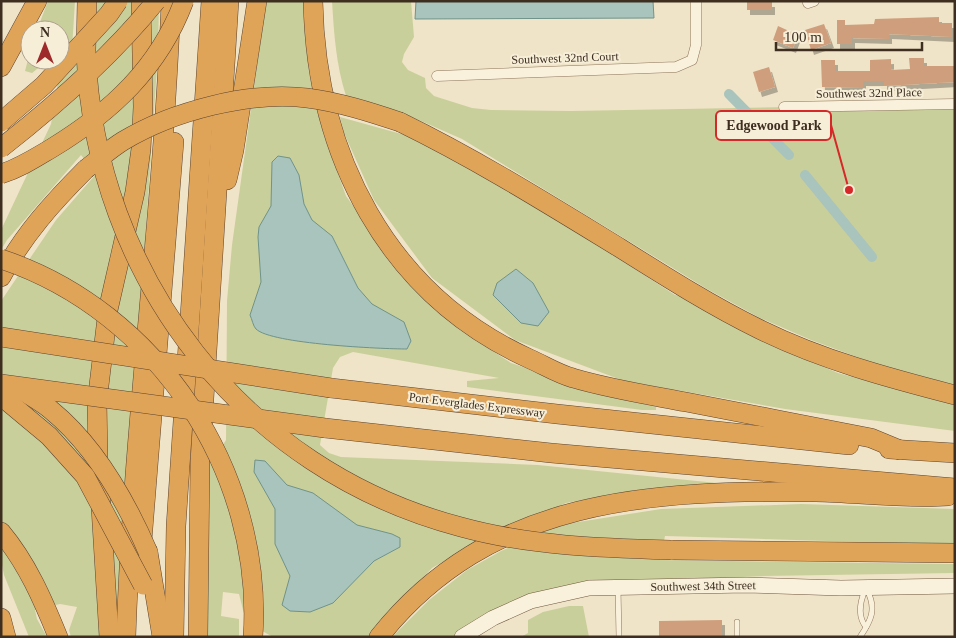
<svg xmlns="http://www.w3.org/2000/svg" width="956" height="638" font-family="'Times New Roman',serif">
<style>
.green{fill:#c9cf9b}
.water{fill:#a9c4bc;stroke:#6f938a}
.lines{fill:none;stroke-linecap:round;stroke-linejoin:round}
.canal{stroke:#a9c4bc;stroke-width:10}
.building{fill:#cf9f7d;filter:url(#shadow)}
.lane-casing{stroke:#8d765c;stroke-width:6}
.street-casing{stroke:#8d765c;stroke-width:11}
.secondary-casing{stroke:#6f573f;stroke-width:16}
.highway-casing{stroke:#5b4430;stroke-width:20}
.lane{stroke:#faf1dc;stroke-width:5}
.street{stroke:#faf1dc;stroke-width:10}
.secondary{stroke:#faf1dc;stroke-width:15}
.highway{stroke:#e0a458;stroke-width:19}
.highway-bridge-casing{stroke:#5b4430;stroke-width:20;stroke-linecap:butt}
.highway-bridge{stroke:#e0a458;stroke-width:19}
.labels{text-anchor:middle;stroke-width:4;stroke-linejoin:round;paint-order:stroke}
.street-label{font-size:12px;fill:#3d2e20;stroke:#f7eed8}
.leader{fill:none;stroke:#d62828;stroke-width:2}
.callout-dot{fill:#d62828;stroke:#f7eed8;stroke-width:2}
.callout{fill:#f7eed8;stroke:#d62828;stroke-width:2}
.callout-label{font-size:14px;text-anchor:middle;font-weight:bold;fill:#3d2e20}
</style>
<defs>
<filter id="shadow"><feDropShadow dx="3" dy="5" stdDeviation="0" flood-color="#0004"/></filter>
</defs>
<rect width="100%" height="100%" fill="#f0e4c8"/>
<!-- green -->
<g class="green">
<polygon points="48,1 75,1 72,49 96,47 97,1 159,1 158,53 118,637 71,637 69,630 77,607 60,604 35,610 37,619 47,637 29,637 4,575 1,560 1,301 56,220 96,174 81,155 7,240 1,250 1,230 51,124 60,70 47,61 32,73 25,71 30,52 30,60 60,60 60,30 37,30"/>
<polygon points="266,1 304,1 309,73 324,135 346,196 406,279 459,329 511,363 615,397 656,407 656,410 642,410 467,387 467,381 499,378 353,352 340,357 333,368 320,445 329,453 341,457 538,465 717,483 718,486 638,490 566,503 475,544 432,568 368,637 273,637 246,622 239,594 223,592 221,616 239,619 239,637 201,637 209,466 226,440 227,301 232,245"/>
<path d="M332,1H411L414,37L404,54L402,62L408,70L425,78L426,88L434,96L472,108L491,110L571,111L955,104V385L876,364L811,340L760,318L707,289L462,139L405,114L346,96C336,65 334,34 332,1Z"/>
<polygon points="340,117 405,135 512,189 675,295 682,296 764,341 838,373 955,405 955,431 785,409 624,381 515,340 432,278 374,200 344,133"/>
<polygon points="801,504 955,509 955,545 665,536 660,560 955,564 955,573 764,576 564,586 456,637 392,637 429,600 467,570 501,551 559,525 661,509"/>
<polygon points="569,606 583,606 589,637 521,637 528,633 528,620 543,612"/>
</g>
<!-- water -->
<g class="water">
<polygon points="416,1 653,1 654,18 415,19"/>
<path d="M278,156L290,158L299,175L304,204L312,220L332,236L358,288L372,304L404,322L411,341L407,349C382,349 271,344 256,329C253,326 252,319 250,315L261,282L258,237L259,227L271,206L272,162Z"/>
<polygon points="516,269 533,283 549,312 538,326 521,323 493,295 497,283"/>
<polygon points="255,460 265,461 287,485 313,493 357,525 392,534 400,538 400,547 374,561 333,603 310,612 290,611 282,605 290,576 275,544 275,509 254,472"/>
</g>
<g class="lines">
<!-- canal -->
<g class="canal">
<polyline points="729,94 789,155"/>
<polyline points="805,175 872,257"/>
</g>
</g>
<!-- building -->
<g class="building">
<rect x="747" y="2" width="25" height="8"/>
<polygon points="939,17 939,23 952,23 952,37 889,34 889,39 852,38 852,44 837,44 837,20 845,20 845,25 874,24 875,19"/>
<polygon points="824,24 831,43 811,50 805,30"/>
<polygon points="778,26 798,35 793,48 773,40"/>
<polygon points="909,58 924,58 924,66 955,66 955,82 884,86 884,81 863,81 863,88 822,87 821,60 835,60 835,71 870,71 870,60 891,59 891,70 910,69"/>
<polygon points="769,67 775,87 759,92 753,72"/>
<polygon points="722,620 722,637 659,637 659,621"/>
</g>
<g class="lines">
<!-- lane casing -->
<g class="lane-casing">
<g id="lane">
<polyline points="618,588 619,637"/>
<path d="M865,590C860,602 857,616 866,627"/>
<polyline points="737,622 737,637"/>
<path d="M860,637C871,621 877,609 867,590"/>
</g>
</g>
<!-- street casing -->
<g class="street-casing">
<g id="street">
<polyline points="808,3 814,1"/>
<polyline points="437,76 676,67 692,60 696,45 696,1"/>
<polyline points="784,107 955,104"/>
</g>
</g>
<!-- secondary casing -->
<g class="secondary-casing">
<polyline id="secondary" points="462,637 493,618 531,601 589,588 746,585 841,588 955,586"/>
</g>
<!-- highway casing -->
<g class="highway-casing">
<g id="highway">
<path d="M313,1C316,154 386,294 530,359C544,365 558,374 573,378C610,389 649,395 686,402C748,414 809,426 871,438L900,450"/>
<polyline points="86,50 87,1"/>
<polyline points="1,67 37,1"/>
<path d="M400,122C476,159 548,204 620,248C666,277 712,306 761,330C822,360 889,378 955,395"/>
<polyline points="227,180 234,150 257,1"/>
<path d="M1,277C23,235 53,202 86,169"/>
<polyline points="331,388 557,414 849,445"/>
<polyline points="325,428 551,453 955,488"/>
<polyline points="889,449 955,453"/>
<path d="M1,532C27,563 43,600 58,637"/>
<polyline points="142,541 174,142"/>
<polyline points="671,550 955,553"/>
<polyline points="148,552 162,637"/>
<polyline points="1,618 6,637"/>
<polyline points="109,637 98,458 97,402 108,310 135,192 141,149 143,107 141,1"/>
<path d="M126,637C133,424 163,214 171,1"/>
<polyline points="174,637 176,526 211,1"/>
<polyline points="198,637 200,462 229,1"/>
<path d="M379,637C490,497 652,490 816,492C860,493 904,499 948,496"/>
</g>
</g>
<!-- lane -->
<use href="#lane" class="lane"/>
<!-- street -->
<use href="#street" class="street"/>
<!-- secondary -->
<use href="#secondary" class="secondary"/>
<!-- highway -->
<use href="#highway" class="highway"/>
<!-- highway-bridge casing -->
<g class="highway-bridge-casing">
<g id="highway-bridge">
<path d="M86,53C95,277 243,470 461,527C530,546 601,548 671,550"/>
<polyline points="1,122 44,85 109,14 118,1"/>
<path d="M1,148C57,104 112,56 156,1"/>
<path d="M86,169C98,160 110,149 123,141C173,111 249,91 307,98C339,102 370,112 400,122"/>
<path d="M1,174C20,168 35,158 52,148C111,112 159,68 184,1"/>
<path d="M1,259C158,311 264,473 253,637"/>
<polyline points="1,337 331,388"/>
<polyline points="1,384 325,428"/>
<path d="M20,389C30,396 42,402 51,410C95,446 126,501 148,552"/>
<polyline points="1,396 49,436 85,476 143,585"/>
</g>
</g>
<!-- highway-bridge -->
<use href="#highway-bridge" class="highway-bridge"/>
</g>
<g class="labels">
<!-- street labels -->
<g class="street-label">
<text transform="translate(565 58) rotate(-2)" y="4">Southwest 32nd Court</text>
<text transform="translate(869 93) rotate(-1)" y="4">Southwest 32nd Place</text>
<text transform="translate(477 405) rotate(7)" y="4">Port Everglades Expressway</text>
<text transform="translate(703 586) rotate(-1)" y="4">Southwest 34th Street</text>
</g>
</g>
<!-- callouts -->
<path class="leader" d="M849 190L831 125"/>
<circle class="callout-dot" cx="849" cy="190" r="5"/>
<rect class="callout" x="716" y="111" width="115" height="29" rx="5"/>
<g class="callout-label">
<text x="774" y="130">Edgewood Park</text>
</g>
<!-- border -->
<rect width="956" height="638" fill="none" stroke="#3d2e20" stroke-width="5"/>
<!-- north arrow -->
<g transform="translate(45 45)"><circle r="24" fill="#f7eed8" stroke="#ada18e"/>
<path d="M0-4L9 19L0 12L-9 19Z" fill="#9e2a2b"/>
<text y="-8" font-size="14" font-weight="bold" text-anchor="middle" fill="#3d2e20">N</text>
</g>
<!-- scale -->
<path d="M776 42v8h146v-8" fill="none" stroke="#3d2e20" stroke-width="2.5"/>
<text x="784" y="42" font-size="15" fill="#3d2e20" stroke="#f7eed8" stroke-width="4" paint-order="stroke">100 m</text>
</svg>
